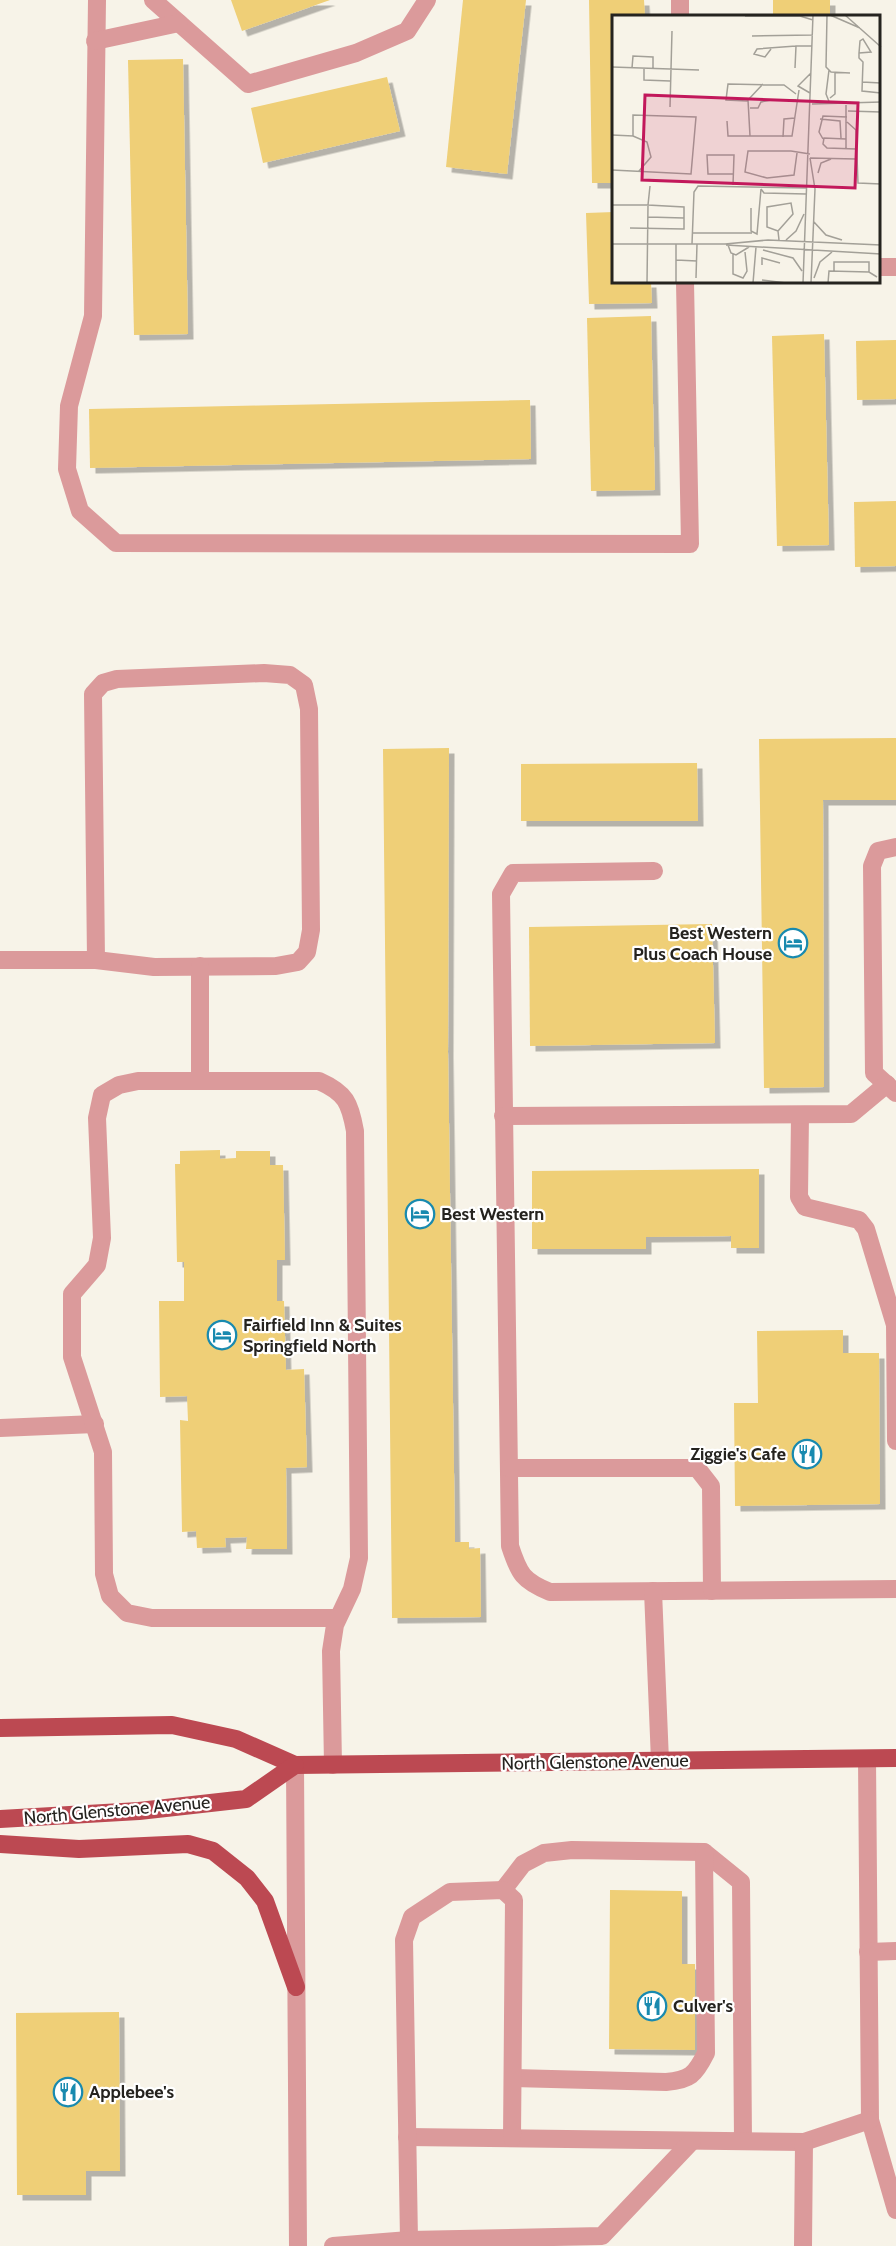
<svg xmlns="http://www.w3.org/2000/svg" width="896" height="2246" font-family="Cabin,sans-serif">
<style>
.building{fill:#efcf77;filter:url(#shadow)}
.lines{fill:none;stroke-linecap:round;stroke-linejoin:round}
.minor{stroke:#db9a9b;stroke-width:18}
.major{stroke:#bc4952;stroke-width:18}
.labels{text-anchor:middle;stroke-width:4.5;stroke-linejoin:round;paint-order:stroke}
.poi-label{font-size:18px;font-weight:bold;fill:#25231f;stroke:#fff;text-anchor:start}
.street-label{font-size:18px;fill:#25231f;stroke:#fff}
.inset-road{fill:none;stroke:#a3a098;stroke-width:1.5}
.view{fill:#c2185b;fill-opacity:0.15;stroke:#c2185b;stroke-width:3}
.inset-edge{fill:none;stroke:#25231f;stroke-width:3}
</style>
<defs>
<filter id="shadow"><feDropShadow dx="5.5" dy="5.5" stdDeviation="0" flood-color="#0004"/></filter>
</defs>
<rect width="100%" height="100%" fill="#f7f3e8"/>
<!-- building -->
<g class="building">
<polygon points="231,0 330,0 242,31"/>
<polygon points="463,0 526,0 507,174 446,167"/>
<polygon points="589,0 644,0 645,16 614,16 614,183 592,183"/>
<rect x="773" y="0" width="57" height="16"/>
<polygon points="183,59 188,334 134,335 128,60"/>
<polygon points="387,77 400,131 263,163 251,108"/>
<polygon points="614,212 614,282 651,282 652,303 589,304 586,213"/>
<polygon points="651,316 655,490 591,491 587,318"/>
<polygon points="824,334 829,545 777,546 772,336"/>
<polygon points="896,340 896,399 857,400 856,341"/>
<polygon points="530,400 531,459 90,468 89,409"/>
<polygon points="896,501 896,566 855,567 854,502"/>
<polygon points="896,738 896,800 823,800 824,1087 764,1088 759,739"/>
<polygon points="449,748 448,1052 455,1542 469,1542 469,1549 480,1548 481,1617 392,1618 383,749"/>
<polygon points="697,763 698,821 521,821 521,764"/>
<polygon points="712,924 715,1043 530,1046 529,927"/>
<polygon points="220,1150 220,1159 236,1158 236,1151 270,1151 270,1165 283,1165 285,1260 277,1260 277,1301 284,1301 286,1370 304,1369 307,1467 286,1468 287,1549 246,1549 247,1537 225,1538 226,1547 197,1548 196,1531 182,1532 180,1420 188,1421 187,1396 160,1397 159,1301 184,1301 184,1262 177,1262 175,1164 180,1164 180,1151"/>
<polygon points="759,1169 759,1248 731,1248 731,1236 646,1237 646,1249 532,1249 532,1171"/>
<polygon points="843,1330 843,1353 879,1353 880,1504 735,1506 734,1403 758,1403 757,1331"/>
<polygon points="610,1890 682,1891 682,1964 695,1964 695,2050 609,2049"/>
<polygon points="119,2012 120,2171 86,2171 86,2195 17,2195 16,2013"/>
</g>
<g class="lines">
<!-- minor -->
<g class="minor">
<polyline points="97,0 93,316 69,406 67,469 80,511 116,543 690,544 685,282"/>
<polyline points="153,0 248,84 356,53 407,31 427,0"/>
<polyline points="680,0 680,16"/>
<polyline points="95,41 179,23"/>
<polyline points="880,267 896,267"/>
<polyline points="896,847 878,851 872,866 874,1073 896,1093"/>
<path d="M654,871L513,873L501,894L510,1546C519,1574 523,1581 550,1592L896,1589"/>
<polyline points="0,960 96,960 154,967 276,966 298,962 307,952 311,930 309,709 304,685 290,675 264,673 117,679 103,683 93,694 96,960"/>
<polyline points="200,966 200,1081"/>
<polyline points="800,1115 799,1197 805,1207 859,1220 866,1229 895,1325 896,1441"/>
<polyline points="503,1116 851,1114 887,1084"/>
<polyline points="0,1428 95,1424"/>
<polyline points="509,1468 697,1468 711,1486 712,1591"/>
<polyline points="653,1591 660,1761"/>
<polyline points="867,1759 870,2120 896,2210"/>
<polyline points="295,1765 298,2246"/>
<path d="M333,1765L331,1651L335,1625L352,1589L359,1558L355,1131C350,1103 346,1093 319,1081H138L119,1085L102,1095L97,1118L102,1238L97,1265L72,1294V1357L103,1452L104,1574L110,1596L127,1613L152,1618H338"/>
<polyline points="503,1890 523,1864 544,1853 572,1850 704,1852 741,1882 743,2141"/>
<polyline points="868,1952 896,1951"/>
<path d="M513,2078L666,2082C690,2080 695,2075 706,2053L704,1852"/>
<polyline points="407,2137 804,2142 870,2120"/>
<polyline points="409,2240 404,1940 412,1917 450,1892 503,1890 514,1900 512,2138"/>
<polyline points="333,2246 409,2240 602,2236 692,2141"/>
<polyline points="803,2246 804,2142"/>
</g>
<!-- major -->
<g class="major">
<polyline points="0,1728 172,1725 236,1739 295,1765 896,1758"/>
<polyline points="0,1819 139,1811 246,1799 295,1765"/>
<polyline points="0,1844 79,1849 188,1844 213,1851 247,1878 265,1901 296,1987"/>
</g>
</g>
<!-- icons -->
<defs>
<g id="hotel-ring" transform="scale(1.5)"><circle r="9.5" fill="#fff" stroke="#198aaf" stroke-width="1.5"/><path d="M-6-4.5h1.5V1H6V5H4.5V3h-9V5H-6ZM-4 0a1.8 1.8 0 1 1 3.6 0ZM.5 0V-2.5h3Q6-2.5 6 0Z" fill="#198aaf"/></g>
<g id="restaurant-ring" transform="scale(1.5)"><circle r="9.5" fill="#fff" stroke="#198aaf" stroke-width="1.5"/><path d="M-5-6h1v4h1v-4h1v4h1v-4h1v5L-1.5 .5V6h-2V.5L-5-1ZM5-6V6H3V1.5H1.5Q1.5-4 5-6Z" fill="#198aaf"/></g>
</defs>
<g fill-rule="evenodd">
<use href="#hotel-ring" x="793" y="943"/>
<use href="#hotel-ring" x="420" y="1214"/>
<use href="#hotel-ring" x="222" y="1335"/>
<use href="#restaurant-ring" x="807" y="1454"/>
<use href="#restaurant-ring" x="652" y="2006"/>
<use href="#restaurant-ring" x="68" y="2092"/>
</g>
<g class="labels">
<!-- poi labels -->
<g class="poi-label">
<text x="772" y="939" text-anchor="end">Best Western<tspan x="772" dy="21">Plus Coach House</tspan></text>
<text x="441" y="1220">Best Western</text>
<text x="243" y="1331">Fairfield Inn &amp; Suites<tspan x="243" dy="21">Springfield North</tspan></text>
<text x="786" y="1460" text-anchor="end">Ziggie's Cafe</text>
<text x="673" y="2012">Culver's</text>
<text x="89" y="2098">Applebee's</text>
</g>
<!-- street labels -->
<g class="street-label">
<text transform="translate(595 1762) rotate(-1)" y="6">North Glenstone Avenue</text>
<text transform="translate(117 1810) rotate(-5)" y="6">North Glenstone Avenue</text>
</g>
</g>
<!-- overview -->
<g transform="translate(612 15)">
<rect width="268" height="268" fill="#f7f3e8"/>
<path class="inset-road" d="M215,0L214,52L219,57L238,58M218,0L248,13M233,0L269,32M133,1H188L201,5M140,21L201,20M159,34L153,42L142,39L145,34L184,31M247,38L259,37L251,24L248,26L247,38V43L251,47L250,76L269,78M0,52L87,55M20,53L21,41L41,42V54M32,53V65L58,66M183,53L184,31H200M217,55L214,79L218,89M250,67L269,68M151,69L135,86L114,85L116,69L170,70H172L184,79M198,78L186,71L199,58M218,83L223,79V57M136,85L138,121M200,89L269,87M234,90V134M58,92L60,16M138,93H146L149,87L159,85H184M236,96L269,97M208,104L228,106L229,123M115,106L116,121H180L187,75M235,107L244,115L246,168L269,169M0,120L21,121V100L84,102L79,159L0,155M21,121L35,127L39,142L27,156M171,122L172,104L183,103M211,124L207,117L211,101L235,102M234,124L212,123L211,129L215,133L244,134M185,138L182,160L155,163L133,157L136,136H179L198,139M198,143L244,144M198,143L203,174L199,268M206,158L209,148L219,144M121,170L122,140H95L96,159H121M149,174L152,178L194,179M0,190H36L35,268M139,193V216L145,219L149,174M36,202L72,203M202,207L214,220L230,225M18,213L72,214V192L36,190L38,171M166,216L155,212V192L179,188L181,199L166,216L167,225M81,218H140M174,225L184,216L192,199M0,229H113L156,225L269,230M64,229V268M80,229L82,177L86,171L194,173M114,230L269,239M116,230L119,238L124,240L137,232M151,235L181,243L190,256M121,239V259L131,263L135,256L133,237M64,245L85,246M150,250V243L168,248M222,256V247H257V257M84,263L85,229M202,263L208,247L220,237M150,265L174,268M141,268L144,232M191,268L201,0M216,268L217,256L257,257L265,262"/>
<path class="view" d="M33,80L246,88L243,173L30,165Z"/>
<rect width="268" height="268" class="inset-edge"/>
</g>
</svg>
